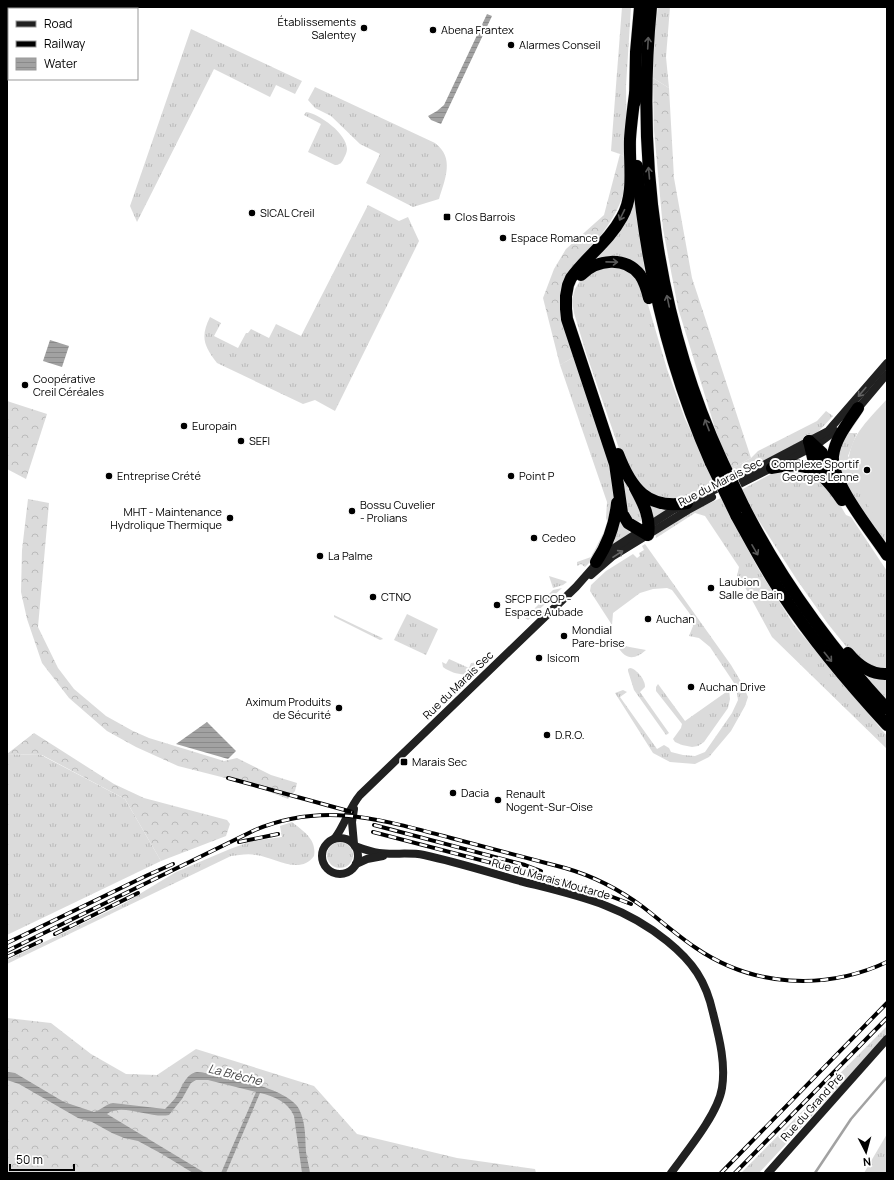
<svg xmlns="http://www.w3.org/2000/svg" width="894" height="1180" font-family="Manrope,sans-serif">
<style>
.grass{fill:url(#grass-tufts)}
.forest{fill:url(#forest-crowns)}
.garden{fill:#dbdbdb}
.water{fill:url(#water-rules)}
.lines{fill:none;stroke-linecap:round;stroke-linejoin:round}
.stream{stroke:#a2a2a2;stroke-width:2.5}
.highway-casing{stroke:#dbdbdb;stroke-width:13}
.secondary{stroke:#212121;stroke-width:8}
.highway{stroke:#000;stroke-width:12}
.rail-casing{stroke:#000;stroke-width:4}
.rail{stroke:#fff;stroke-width:2.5;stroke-dasharray:8;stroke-linecap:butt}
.highway-bridge-casing{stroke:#dbdbdb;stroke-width:13;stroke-linecap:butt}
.highway-bridge{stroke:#000;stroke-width:12}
.oneway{stroke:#595959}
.oneway2{stroke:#646464}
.poi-dot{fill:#000;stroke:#fff;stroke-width:1.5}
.labels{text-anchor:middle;stroke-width:4;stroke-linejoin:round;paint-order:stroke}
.poi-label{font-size:11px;fill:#000;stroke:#fff;text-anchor:start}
.street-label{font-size:11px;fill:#000;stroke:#fff}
.water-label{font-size:12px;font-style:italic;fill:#434343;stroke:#fff}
</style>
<defs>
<pattern id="grass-tufts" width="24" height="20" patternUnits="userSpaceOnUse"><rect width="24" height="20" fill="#dbdbdb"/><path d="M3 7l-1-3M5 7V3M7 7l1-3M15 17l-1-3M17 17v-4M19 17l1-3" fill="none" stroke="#bababa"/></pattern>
<pattern id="forest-crowns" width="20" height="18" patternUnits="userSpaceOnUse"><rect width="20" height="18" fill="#dbdbdb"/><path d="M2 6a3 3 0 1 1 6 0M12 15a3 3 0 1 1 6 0" fill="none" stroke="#bababa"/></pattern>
<pattern id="water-rules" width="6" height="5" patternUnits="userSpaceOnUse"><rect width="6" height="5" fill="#a2a2a2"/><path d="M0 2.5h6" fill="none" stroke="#8a8a8a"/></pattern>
</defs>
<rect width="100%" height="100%" fill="#fff"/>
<!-- grass -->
<g class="grass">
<polygon points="622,7 631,7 626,86 627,159 620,154 611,151"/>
<polygon points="658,7 670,7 666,57 669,88 653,78 655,29"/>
<polygon points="191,29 302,81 295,94 276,85 270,97 214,69 137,222 130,206"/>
<path d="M315,87L435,143C455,158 445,179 439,199L413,207L366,183L380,154L360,144L331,116L315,108L308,100Z"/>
<path d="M306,112C320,114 347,134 347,149C347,152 345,156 344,158C342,163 339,165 335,165L308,152L321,124L304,115Z"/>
<polygon points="634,200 636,200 645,274 594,261"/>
<path d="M368,205L399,221L408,217L419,241L335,411L315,400L303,404L217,363C204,346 200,337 210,317L221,323L214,336L238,348L246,333H248L251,329L269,338L276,324L301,336Z"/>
<polygon points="599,266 628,269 644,291 667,369 685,419 718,486 692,498 669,500 646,492 624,463 586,353 574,313 572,300 575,289 581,279"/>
<polygon points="574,357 609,461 616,495 613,516 592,560 585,567 581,564 577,566 577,562 591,557 608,524 606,518 607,502 560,365"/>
<polygon points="826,411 833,416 817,433 735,476 732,468 751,458 758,451 817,421"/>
<polygon points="845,433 857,433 848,456 887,521 887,547 849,490 836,463"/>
<polygon points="784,469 813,473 833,493 846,515 851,517 887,571 887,671 873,669 849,650 828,624 797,580 752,510 741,490 773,473"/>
<polygon points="624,482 628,484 641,512 642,521 636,522 628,516 623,483"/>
<polygon points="721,498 759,570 794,625 887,736 887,749 772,637 746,589 737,576 739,567 705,516 695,513 656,538 655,533 687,513"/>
<polygon points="648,503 666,508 667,510 653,520"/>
<polygon points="621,518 630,533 610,547"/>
<polygon points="645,544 731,665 743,685 748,697 745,706 731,731 709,757 695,764 670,762 653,753 615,693 623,690 627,692 620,697 657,749 664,745 669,748 671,752 683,755 695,756 705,752 732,713 738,700 736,686 710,647 699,638 689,636 693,626 690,614 672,590 667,588 653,589 640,593 613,613 612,625 590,591 591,585 606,571 633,554 637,558 640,556 639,553 644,550 642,546"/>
<polygon points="549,576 565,581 567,582 563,585 553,588"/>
<polygon points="562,588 528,620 525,618 553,590"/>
<polygon points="407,614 438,629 426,655 394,640"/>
<polygon points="334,615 382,638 383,639 380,640 334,617"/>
<path d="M621,645L624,646L646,650C636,659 626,661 618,647Z"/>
<path d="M449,659L469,668L471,663L483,662L485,666C473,678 455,676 443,667L442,662L446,664Z"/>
<path d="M630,668C637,669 646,681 645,687L640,692L669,733L666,735L634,690L628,671V669Z"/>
<polygon points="864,674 887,678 887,701"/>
<polygon points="658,684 685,721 729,690 730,699 728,708 704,742 698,746 692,747 682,745 675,742 673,739 681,728 682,724 656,691 656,687"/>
<polygon points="7,754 41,755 125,799 161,861 7,935"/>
<path d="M292,822C303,831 317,839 314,856C300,876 274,857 256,855C248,853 239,855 231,856L7,964V960L123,904L176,872L230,849L252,841L282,837L280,826Z"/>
<circle cx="340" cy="855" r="13"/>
<polygon points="887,1026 887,1035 759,1173 741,1173"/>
<polygon points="887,1134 887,1173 864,1173"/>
</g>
<!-- forest -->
<g class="forest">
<polygon points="653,78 669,88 674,178 692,278 751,458 732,468 718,438 678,308 663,229 654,130"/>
<path d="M620,154L627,159C626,168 627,178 625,187C619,219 589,250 569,274L574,357L560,365L543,298L554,269L566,249L604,215Z"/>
<polygon points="7,401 47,414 26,479 7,469"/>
<polygon points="28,499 49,503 38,627 58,668 74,689 106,716 133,731 149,738 224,761 237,758 271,775 297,783 295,791 288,799 249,784 178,766 136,747 107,731 69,698 42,663 27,619 21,592 22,550"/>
<polygon points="34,733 114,784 144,798 227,820 230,824 226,836 161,861 125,799 42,755 7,754"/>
<polygon points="7,1018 51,1023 91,1054 126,1074 157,1075 196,1049 314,1086 357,1134 457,1158 535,1169 536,1173 7,1173"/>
</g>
<!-- garden -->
<path class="garden" d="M887,399V534L848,476C846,438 864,425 887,399Z"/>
<!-- water -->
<g class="water">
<polygon points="487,14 492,16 441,124 431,120 428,116 437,111 444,105"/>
<polygon points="50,340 69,346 62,367 43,361"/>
<polygon points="207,722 236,751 228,759 176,744"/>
<path d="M7,1072L15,1073L64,1102L94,1112C101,1110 106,1104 113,1103L165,1109C169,1105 173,1101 176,1097C182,1088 185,1074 197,1072C220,1074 289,1088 299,1109C306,1123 305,1137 306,1152C307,1159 309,1166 310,1173H302L294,1116C288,1102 274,1096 260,1093L226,1173H221L256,1092L208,1080H196L191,1083L182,1099L169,1115C151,1119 121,1102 107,1114L205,1173H193L162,1154L138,1141L124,1138L112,1133L92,1122L78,1118L19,1084L7,1080Z"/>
</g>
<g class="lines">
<!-- stream -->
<polyline class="stream" points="815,1173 851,1119 887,1077"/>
<!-- highway casing -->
<g class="highway-casing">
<g id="highway">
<path d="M651,7C636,161 657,320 722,461"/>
<path d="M635,94C633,109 631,124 630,139C629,165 635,194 622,217C609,241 587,256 571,278L568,285L566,296V309L567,319L615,464L622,513L628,523L648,535C651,517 643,503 635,488"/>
<polyline points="635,102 636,52 640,7"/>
<path d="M637,166C646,269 669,368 711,463"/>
<path d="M581,275C597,259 625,256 640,275C645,282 647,290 649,298"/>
<path d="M858,408C849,422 835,438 833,456C831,483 872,532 887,555"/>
<polyline points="809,441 822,453 831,472"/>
<polyline points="809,441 813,458 822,473"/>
<path d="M618,454C631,488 647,510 687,503"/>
<path d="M772,468C810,460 821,470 842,500"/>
<path d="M744,507C782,582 831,648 887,709"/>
<path d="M736,515C751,542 765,569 782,594C813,641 849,684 887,725"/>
<path d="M596,562C608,544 615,524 617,503"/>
<path d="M848,653C858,665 870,675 887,674"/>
</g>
</g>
<!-- secondary -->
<g class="secondary">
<polyline points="855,412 887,374"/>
<polyline points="732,488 815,446 835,431"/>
<polyline points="591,575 613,556 688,510 712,497"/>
<path d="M335,838C345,825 349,808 360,795L576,587L606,553L673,510L735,480L828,431L887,363"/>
<circle cx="340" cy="856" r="18"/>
<polyline points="354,844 352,822 354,809"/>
<path d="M355,846C363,849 371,852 379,853C394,855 409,852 424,855C456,862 488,872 520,881C575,895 622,904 667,941C693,962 706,981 713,1013C719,1037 726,1063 722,1088C718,1114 687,1151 671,1173"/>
<polyline points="356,864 367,859 383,856"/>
<polyline points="768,1173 887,1039"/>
</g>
<!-- highway -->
<use href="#highway" class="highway"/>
<!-- rail casing -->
<g class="rail-casing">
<g id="rail">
<polyline points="228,778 352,812"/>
<polyline points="374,825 525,865 541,871"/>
<polyline points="373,832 576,885 610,896 631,904"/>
<polyline points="239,842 278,834"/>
<polyline points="55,934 138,893"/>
<polyline points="7,943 148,875 173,864"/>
<path d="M7,951L255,830C325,801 382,820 451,838C489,848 527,858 565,868C593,876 620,890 643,907C661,921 678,936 696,948C753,987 825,991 887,962"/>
<polyline points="7,957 41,941"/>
<polyline points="721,1173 887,1003"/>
<polyline points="735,1173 887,1018"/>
</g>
</g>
<!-- rail -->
<use href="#rail" class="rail"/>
<!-- highway-bridge casing -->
<g class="highway-bridge-casing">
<g id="highway-bridge">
<polyline points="722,461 744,507"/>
<polyline points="711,463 736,515"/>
</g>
</g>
<!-- highway-bridge -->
<use href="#highway-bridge" class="highway-bridge"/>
</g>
<!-- one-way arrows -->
<defs><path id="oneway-shaft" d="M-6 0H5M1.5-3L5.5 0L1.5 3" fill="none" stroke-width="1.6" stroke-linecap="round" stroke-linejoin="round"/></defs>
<g class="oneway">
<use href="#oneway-shaft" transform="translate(648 43) rotate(-87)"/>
<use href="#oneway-shaft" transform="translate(649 173) rotate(-95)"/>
<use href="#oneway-shaft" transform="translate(622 215) rotate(116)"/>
<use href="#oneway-shaft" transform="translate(612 262) rotate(1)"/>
<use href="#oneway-shaft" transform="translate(668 301) rotate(-102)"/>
<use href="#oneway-shaft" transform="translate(707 425) rotate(-111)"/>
<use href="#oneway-shaft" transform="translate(755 550) rotate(60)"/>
<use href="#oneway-shaft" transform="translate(828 657) rotate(51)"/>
</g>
<g class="oneway2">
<use href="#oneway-shaft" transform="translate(862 392) rotate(130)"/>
<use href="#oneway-shaft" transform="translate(618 554) rotate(-33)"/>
</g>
<!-- markers -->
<g class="poi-dot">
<circle cx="364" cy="28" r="4"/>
<circle cx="433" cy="30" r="4"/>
<circle cx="511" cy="45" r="4"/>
<circle cx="252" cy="213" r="4"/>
<rect x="443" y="213" width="8" height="8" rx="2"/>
<circle cx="503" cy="238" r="4"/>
<circle cx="25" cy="385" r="4"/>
<circle cx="184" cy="426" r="4"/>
<circle cx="241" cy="441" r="4"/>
<circle cx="867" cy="470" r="4"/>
<circle cx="109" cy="476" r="4"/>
<circle cx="511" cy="476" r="4"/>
<circle cx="352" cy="511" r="4"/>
<circle cx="230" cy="518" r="4"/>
<circle cx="534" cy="538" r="4"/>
<circle cx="320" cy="556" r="4"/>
<circle cx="711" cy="588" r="4"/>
<circle cx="373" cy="597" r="4"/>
<circle cx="497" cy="605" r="4"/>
<circle cx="648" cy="619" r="4"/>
<circle cx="564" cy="636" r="4"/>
<circle cx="539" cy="658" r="4"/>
<circle cx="691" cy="687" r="4"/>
<circle cx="339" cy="708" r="4"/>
<circle cx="547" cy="735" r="4"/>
<rect x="400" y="758" width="8" height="8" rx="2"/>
<circle cx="453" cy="793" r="4"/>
<circle cx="498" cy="800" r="4"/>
</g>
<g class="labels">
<!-- poi labels -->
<g class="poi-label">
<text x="356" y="26" text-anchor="end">Établissements<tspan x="356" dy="13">Salentey</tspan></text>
<text x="441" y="34">Abena Frantex</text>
<text x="519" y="49">Alarmes Conseil</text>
<text x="260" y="217">SICAL Creil</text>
<text x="455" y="221">Clos Barrois</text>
<text x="511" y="242">Espace Romance</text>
<text x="33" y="383">Coopérative<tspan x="33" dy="13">Creil Céréales</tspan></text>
<text x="192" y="430">Europain</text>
<text x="249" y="445">SEFI</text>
<text x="859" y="468" text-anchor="end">Complexe Sportif<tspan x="859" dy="13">Georges Lenne</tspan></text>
<text x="117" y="480">Entreprise Crété</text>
<text x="519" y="480">Point P</text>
<text x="360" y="509">Bossu Cuvelier<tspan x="360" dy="13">- Prolians</tspan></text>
<text x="222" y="516" text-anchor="end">MHT - Maintenance<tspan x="222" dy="13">Hydrolique Thermique</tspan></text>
<text x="542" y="542">Cedeo</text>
<text x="328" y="560">La Palme</text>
<text x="719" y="586">Laubion<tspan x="719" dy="13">Salle de Bain</tspan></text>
<text x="381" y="601">CTNO</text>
<text x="505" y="603">SFCP FICOP -<tspan x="505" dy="13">Espace Aubade</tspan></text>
<text x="656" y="623">Auchan</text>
<text x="572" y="634">Mondial<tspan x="572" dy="13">Pare-brise</tspan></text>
<text x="547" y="662">Isicom</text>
<text x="699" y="691">Auchan Drive</text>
<text x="331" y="706" text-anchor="end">Aximum Produits<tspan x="331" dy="13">de Sécurité</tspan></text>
<text x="555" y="739">D.R.O.</text>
<text x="412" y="766">Marais Sec</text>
<text x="461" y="797">Dacia</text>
<text x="506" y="798">Renault<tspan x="506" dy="13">Nogent-Sur-Oise</tspan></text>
</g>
<!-- street labels -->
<g class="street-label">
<text transform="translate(720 482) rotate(-27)" y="4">Rue du Marais Sec</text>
<text transform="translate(458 685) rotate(-44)" y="4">Rue du Marais Sec</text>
<text transform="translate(551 879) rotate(16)" y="4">Rue du Marais Moutarde</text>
<text transform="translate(812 1107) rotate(-48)" y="4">Rue du Grand Pré</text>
</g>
<!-- water labels -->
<g class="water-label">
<text transform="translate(235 1075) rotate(14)" y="4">La Brèche</text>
</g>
</g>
<!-- border -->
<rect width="894" height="1180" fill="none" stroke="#000000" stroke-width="16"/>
<!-- legend -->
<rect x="8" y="8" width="130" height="72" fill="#ffffff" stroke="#999999"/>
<rect x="16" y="21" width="20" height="6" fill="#212121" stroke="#999999"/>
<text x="44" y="28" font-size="12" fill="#000000">Road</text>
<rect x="16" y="41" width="20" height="6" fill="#000000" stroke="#999999"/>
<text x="44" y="48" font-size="12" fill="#000000">Railway</text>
<rect x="16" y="58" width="20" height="12" fill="url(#water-rules)" stroke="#999999"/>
<text x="44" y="68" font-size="12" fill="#000000">Water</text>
<!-- north arrow -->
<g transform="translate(866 1152) rotate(174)" stroke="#ffffff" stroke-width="3" paint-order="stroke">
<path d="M0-3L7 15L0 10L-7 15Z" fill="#000000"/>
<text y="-6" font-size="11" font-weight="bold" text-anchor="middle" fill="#000000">N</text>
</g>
<!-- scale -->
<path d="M10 1164v6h64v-6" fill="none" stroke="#000000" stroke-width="2"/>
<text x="16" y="1164" font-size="12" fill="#000000" stroke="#ffffff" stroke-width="3" paint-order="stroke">50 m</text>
</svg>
